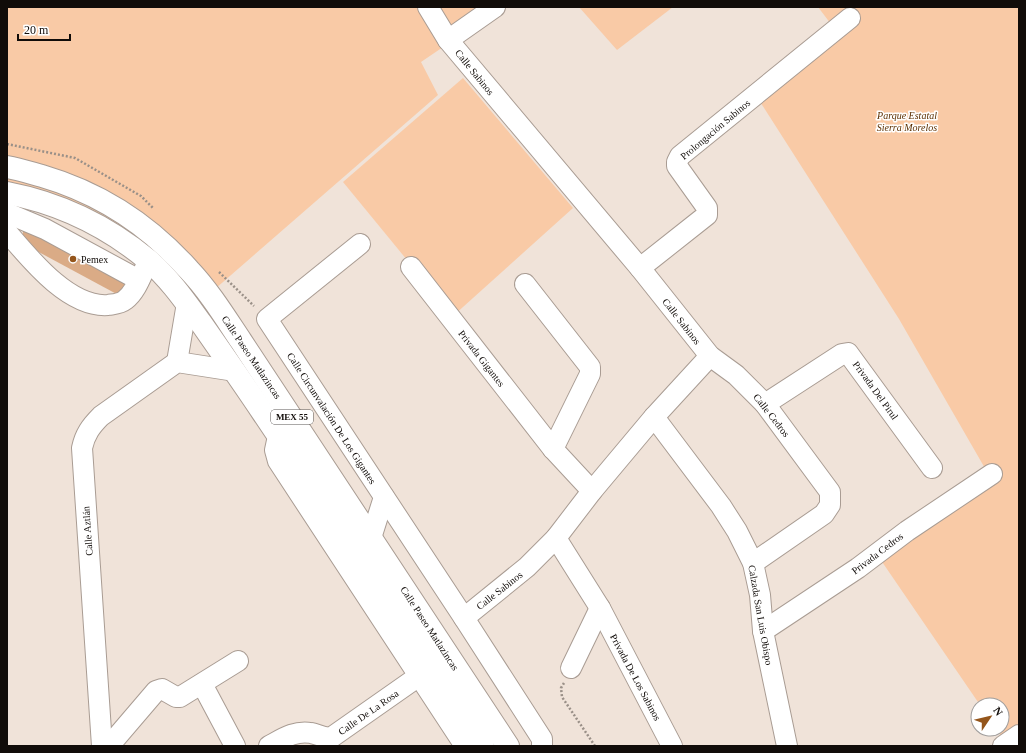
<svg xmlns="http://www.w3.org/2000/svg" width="1026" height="753" font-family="Georgia,serif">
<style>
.green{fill:#f9caa6}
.building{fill:#daab86}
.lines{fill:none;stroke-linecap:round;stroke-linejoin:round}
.minor-casing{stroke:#a99c93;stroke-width:22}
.highway-casing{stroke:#a99c93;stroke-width:24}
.path{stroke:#9a9088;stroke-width:2.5;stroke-dasharray:2 2;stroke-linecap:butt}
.minor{stroke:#fff;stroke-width:20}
.highway{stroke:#fff;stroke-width:22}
.poi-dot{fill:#94551b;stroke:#fff;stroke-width:1.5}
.labels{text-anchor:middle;stroke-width:3;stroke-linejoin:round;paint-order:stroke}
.shield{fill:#fff;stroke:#585553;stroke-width:1}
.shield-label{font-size:9px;font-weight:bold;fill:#110c09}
.street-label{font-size:10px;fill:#110c09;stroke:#fff}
.park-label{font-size:10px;font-style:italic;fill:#5c3002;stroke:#fff}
.poi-label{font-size:10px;fill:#110c09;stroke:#fff;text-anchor:start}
</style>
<rect width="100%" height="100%" fill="#f0e3d9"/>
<!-- green -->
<g class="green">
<polygon points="7,7 502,7 421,62 438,95 192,309 144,256 7,185"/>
<polygon points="579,7 673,7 617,50"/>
<polygon points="818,7 1019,7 1019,746 1008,746 996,729 1002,729 1002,705 980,705 876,553 990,477 899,319 757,97 837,32"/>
<polygon points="463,78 573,208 453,316 343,182"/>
</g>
<!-- building -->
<polygon class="building" points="24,220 124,275 124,298 22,243"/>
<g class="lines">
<!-- minor casing -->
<g class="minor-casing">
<g id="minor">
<polyline points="428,7 448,40 640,268 710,356 736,375 765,404 830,492 830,505 824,514 753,563"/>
<polyline points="448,40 495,7"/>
<polyline points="7,213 45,229 139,280"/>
<path d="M7,232C30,259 69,308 108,305C114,304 120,304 125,300C137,291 142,273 149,260"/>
<polyline points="360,244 267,319 464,618 542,739 542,746"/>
<polyline points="411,267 553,449 592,491"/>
<polyline points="640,268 707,215 707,208 677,166 677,162 680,156 850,18"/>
<polyline points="525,284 590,367 590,374 553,449"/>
<polyline points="177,362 187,303"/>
<polyline points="765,404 842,354 848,353 932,468"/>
<polyline points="654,417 721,506 737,531 753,563 760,595 763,631 787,746"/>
<polyline points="278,436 275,450 278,461 465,746"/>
<polyline points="371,538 384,497"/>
<polyline points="556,538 600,608 672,746"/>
<polyline points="464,618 527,567 556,538 592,491 654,417 710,356"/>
<polyline points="763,631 858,568 907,531 992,474"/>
<polyline points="571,668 600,608"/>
<polyline points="202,684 235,746"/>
<path d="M102,746L82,448C85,434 91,426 101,416L177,362L235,371"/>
<polyline points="109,746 156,691 162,689 176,697 180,697 238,661"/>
<path d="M269,746C282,739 295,730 311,733C318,734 324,739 332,737L419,676"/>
<polyline points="1003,746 1019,735"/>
</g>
</g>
<!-- highway casing -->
<g class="highway-casing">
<g id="highway">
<path d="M7,167C19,169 31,173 42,176C100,193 149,225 189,270C209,291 225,317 241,341L508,746"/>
<path d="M7,193C59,203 107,226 148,260C169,278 185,301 201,323C222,353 243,383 263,413C337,523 409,635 483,746"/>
</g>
</g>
<!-- path -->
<g class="path">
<polyline points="7,144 75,158 141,196 154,209"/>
<polyline points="219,272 254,306"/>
<polyline points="564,683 561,688 562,697 595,746"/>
</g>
<!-- minor -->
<use href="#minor" class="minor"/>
<!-- highway -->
<use href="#highway" class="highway"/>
</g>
<!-- markers -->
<circle class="poi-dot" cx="73" cy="259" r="4"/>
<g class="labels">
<!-- shield labels -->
<rect class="shield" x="271" y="410" width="42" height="14" rx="3"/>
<g class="shield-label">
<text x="292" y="420">MEX 55</text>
</g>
<!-- street labels -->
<g class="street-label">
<text transform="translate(475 72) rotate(51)" y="4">Calle Sabinos</text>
<text transform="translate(715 129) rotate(-40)" y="4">Prolongación Sabinos</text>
<text transform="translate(682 321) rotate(52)" y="4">Calle Sabinos</text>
<text transform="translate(252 357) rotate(56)" y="4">Calle Paseo Matlazincas</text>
<text transform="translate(482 358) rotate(52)" y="4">Privada Gigantes</text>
<text transform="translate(876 390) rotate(54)" y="4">Privada Del Pirul</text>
<text transform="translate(772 415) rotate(52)" y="4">Calle Cedros</text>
<text transform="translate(332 418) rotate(57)" y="4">Calle Circunvalación De Los Gigantes</text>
<text transform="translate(87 531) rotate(-94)" y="4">Calle Aztlán</text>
<text transform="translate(877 553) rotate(-37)" y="4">Privada Cedros</text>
<text transform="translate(499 590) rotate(-38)" y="4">Calle Sabinos</text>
<text transform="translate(761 615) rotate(80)" y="4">Calzada San Luis Obispo</text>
<text transform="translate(430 628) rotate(57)" y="4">Calle Paseo Matlazincas</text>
<text transform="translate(636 677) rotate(62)" y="4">Privada De Los Sabinos</text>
<text transform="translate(368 712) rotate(-35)" y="4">Calle De La Rosa</text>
</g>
<!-- park labels -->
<g class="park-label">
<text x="907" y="119">Parque Estatal<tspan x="907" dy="12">Sierra Morelos</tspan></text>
</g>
<!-- poi labels -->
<g class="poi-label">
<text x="81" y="263">Pemex</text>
</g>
</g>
<!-- border -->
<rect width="1026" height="753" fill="none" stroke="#110c09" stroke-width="16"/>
<!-- north arrow -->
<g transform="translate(990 717) rotate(55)"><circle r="19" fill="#ffffff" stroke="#a09e9d"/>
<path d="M0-3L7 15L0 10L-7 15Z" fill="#94551b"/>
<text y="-6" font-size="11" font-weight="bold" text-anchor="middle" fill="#110c09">N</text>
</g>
<!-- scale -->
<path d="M18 34v6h52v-6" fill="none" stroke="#110c09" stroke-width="2"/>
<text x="24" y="34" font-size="12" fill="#110c09" stroke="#ffffff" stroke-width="3" paint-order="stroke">20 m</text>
</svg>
